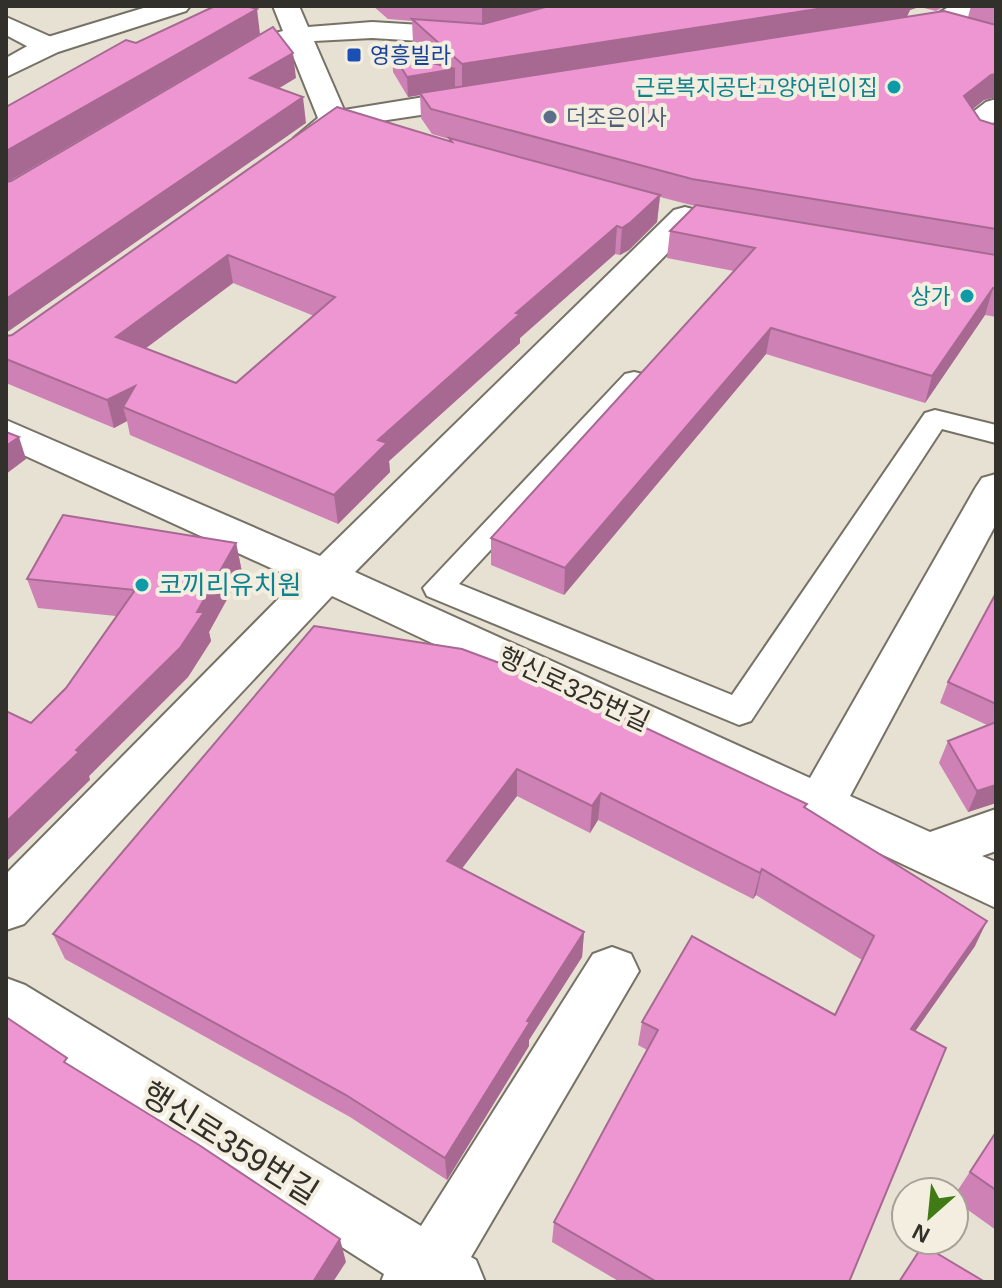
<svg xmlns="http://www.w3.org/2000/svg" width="1002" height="1288" font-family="Arial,'Noto Sans KR',sans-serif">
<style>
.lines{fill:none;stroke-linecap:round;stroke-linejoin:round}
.lane-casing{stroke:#777266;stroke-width:4}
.street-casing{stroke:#777266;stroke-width:4}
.secondary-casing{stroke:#777266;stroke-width:4}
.lane{fill:#fff;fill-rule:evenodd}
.street{fill:#fff;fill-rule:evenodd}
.secondary{fill:#fff;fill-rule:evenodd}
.wall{fill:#cd81b4;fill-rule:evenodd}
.shaded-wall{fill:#a76992}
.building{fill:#ee96d1;stroke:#a76992;stroke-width:2;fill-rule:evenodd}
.transit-dot{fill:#1a4fb4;stroke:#f4eee0;stroke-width:3}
.culture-dot{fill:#0f9aa8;stroke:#f4eee0;stroke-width:3}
.service-dot{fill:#5c6f8a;stroke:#f4eee0;stroke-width:3}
.labels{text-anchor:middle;stroke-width:8;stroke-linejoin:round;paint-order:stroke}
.far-transit-label{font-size:22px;fill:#164399;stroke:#f4eee0;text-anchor:start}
.far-culture-label{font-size:22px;fill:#0d838f;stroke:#f4eee0;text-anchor:end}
.far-service-label{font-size:22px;fill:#4e5e75;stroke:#f4eee0;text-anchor:start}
.culture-label{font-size:26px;fill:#0d838f;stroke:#f4eee0;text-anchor:start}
.street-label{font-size:26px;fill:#32302a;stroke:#f4eee0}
.near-street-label{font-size:32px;fill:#32302a;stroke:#f4eee0}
</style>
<rect width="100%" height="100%" fill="#e6e1d3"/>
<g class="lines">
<!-- lane casing -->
<g class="lane-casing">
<polygon id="lane" points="634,372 643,374 647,380 643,386 459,584 732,695 925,413 935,410 996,425 996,443 942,429 751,721 739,725 427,596 423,588 625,374"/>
</g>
<!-- street casing -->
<g class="street-casing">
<g id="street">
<path d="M273,6H299L308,27L372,22L471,28L480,30L484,36L480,42L471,44L372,38L314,41L344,110L480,88L490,91L494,97L490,103L480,106L374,122L378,128L373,134L363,137L339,130C325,140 316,149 299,144L294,138L318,118L289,46L273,50L264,48L260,42L264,36L283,31Z"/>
<path d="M950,6H980C963,30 918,42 891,36L887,30L891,24L933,17Z"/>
<polygon points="6,17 58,40 61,46 58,52 38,52 6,35"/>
<polygon points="996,99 996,121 991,124 996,131 996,150 976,144 960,122 986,102"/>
<polygon points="685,207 696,210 701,217 696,224 355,572 810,778 976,487 982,478 996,474 996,524 850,796 930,832 996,809 996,851 982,856 996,862 996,908 332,596 24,924 6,930 6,874 297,580 6,447 6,420 320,556 674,210"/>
<polygon points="612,947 631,954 639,971 471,1257 476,1260 485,1282 381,1282 384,1274 6,1033 6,978 25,985 421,1226 593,954"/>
</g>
</g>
<!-- secondary casing -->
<g class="secondary-casing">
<polygon id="secondary" points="150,6 190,6 186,11 58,52 6,77 6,58 38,40"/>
</g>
<!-- lane -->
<use href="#lane" class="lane"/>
<!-- street -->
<use href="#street" class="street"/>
<!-- secondary -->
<use href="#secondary" class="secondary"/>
</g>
<!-- wall -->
<g class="wall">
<path d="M373,6H945L936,11L920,7L910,10L906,17H968L971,6H996V97L984,100L972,109L980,120L995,125L996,122V317L985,315L925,403L766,354L564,595L491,565V538L734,271L667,258L670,231L695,206L660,197L657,222L629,250L620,255L615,254L520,338V343L389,461L390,472L338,524L130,435L127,421L114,428L6,383V336L12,335L449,141V139L432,134L421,118L420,95L408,97L393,72L392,52L436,64L413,43L412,21L388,19ZM233,283L314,316L236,383L145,349Z"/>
<polygon points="236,543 242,572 209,632 211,641 188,677 89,776 90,780 31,723 66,688 116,616 38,608 27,579"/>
<polygon points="996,593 996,803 968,812 939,763 948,741 987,725 940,703 948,682"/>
<polygon points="314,626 806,808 975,946 915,1031 849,1282 620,1282 552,1242 554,1222 647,1050 638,1045 642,1022 835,1015 862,960 756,895 753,899 598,820 590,833 517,796 462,868 584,932 582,957 529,1040 529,1046 447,1180 350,1117 65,959 53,934"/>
<polygon points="996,1132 996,1230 954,1200 954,1196"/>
</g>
<!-- shaded-wall -->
<g class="shaded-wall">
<polygon points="482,6 556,6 482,26"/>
<polygon points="837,6 921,6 910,10 906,19 462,88 462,64"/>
<polygon points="257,9 260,34 6,183 6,151"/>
<polygon points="293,53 296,78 253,104 250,78"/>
<polygon points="455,69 455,89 420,93 420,95 408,97 407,77"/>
<polygon points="996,74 996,97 984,100 957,122 964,96 991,75"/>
<polygon points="303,97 306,123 6,333 6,299"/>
<polygon points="660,195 657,222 629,250 620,255 622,228"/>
<polygon points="617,226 615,254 520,338 520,343 389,461 390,472 338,524 334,495 378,440 516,313"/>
<polygon points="228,255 233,283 123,365 116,337"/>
<polygon points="993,288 985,315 925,403 932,376"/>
<polygon points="771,328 766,354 564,595 565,568"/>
<polygon points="135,386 123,407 127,421 114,428 107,400"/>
<polygon points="19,437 26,459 6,474 6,446"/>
<polygon points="236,543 242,572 209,632 211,641 188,677 89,776 90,780 6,862 6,822 76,750 197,612"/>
<polygon points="517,769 517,796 448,887 447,861"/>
<polygon points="996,785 996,803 968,812 977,791"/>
<polygon points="601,793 598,820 590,833 592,806"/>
<polygon points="762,869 756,895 753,899 760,873"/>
<polygon points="987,921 975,946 900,1053 911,1029"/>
<polygon points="584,932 582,957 529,1040 529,1046 447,1180 445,1158 527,1021"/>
<polygon points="340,1239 346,1262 333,1282 313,1282"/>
</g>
<!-- building -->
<g class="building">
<polygon points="215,6 246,6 257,9 6,151 6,107 126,40 136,43"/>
<polygon points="549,6 837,6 462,64 412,19 483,24"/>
<polygon points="944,11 996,25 996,74 991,75 964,96 980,120 996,125 996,229 692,179 431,109 420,93"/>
<polygon points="273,27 293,53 250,78 303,97 6,299 6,182 11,181"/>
<polygon points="392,52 455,69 407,77"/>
<path d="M337,107L452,142L449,138L660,195L631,222L622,228L617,226L516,313L520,314L378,440L387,443L334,495L123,407L135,386L107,400L6,359V336L12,335ZM228,255L335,297L236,383L116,337Z"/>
<polygon points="696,205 996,255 996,288 993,288 932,376 771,328 565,568 491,538 755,248 670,231"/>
<polygon points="6,432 19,437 6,446"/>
<polygon points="63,515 236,543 197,612 204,612 180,648 76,750 79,752 6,822 6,711 31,723 66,688 135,590 27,579"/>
<polygon points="996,593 996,704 948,682"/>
<polygon points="314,626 462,649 540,678 807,804 804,807 987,921 911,1029 946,1048 849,1282 657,1282 554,1222 658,1030 642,1022 692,936 835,1015 874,936 762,869 760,873 601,793 592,806 517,769 447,861 584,932 527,1021 530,1022 445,1158 346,1095 53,934"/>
<polygon points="996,722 996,785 977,791 948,741"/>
<polygon points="6,1017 67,1058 64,1062 199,1145 340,1239 313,1282 237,1282 235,1281 234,1282 6,1282"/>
<polygon points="996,1132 996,1190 970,1172"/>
<polygon points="923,1245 985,1282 899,1282"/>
</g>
<!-- markers -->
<rect class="transit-dot" x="346" y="47" width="16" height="16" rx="4"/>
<g class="culture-dot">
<circle cx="894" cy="87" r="8"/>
<circle cx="967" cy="296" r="8"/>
<circle cx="142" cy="585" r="8"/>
</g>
<circle class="service-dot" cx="550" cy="117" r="8"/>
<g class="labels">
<!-- far-transit labels -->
<g class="far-transit-label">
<text x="370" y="63">영흥빌라</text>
</g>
<!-- far-culture labels -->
<g class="far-culture-label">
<text x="878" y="95">근로복지공단고양어린이집</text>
<text x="951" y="304">상가</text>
</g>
<!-- far-service labels -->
<g class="far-service-label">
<text x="566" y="125">더조은이사</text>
</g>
<!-- culture labels -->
<g class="culture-label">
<text x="158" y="594">코끼리유치원</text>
</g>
<!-- street labels -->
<g class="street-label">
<text transform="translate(574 689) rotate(25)" y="9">행신로325번길</text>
</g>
<!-- near-street labels -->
<g class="near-street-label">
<text transform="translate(230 1143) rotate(32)" y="11">행신로359번길</text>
</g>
</g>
<!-- border -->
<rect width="1002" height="1288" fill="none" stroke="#32302a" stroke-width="16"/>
<!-- north arrow -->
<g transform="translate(930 1216) rotate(207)"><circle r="38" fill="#f4eee0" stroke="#a6a297" stroke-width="2"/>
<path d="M0-6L14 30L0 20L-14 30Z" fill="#407b16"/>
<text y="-12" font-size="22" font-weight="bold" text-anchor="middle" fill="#32302a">N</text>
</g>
</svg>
